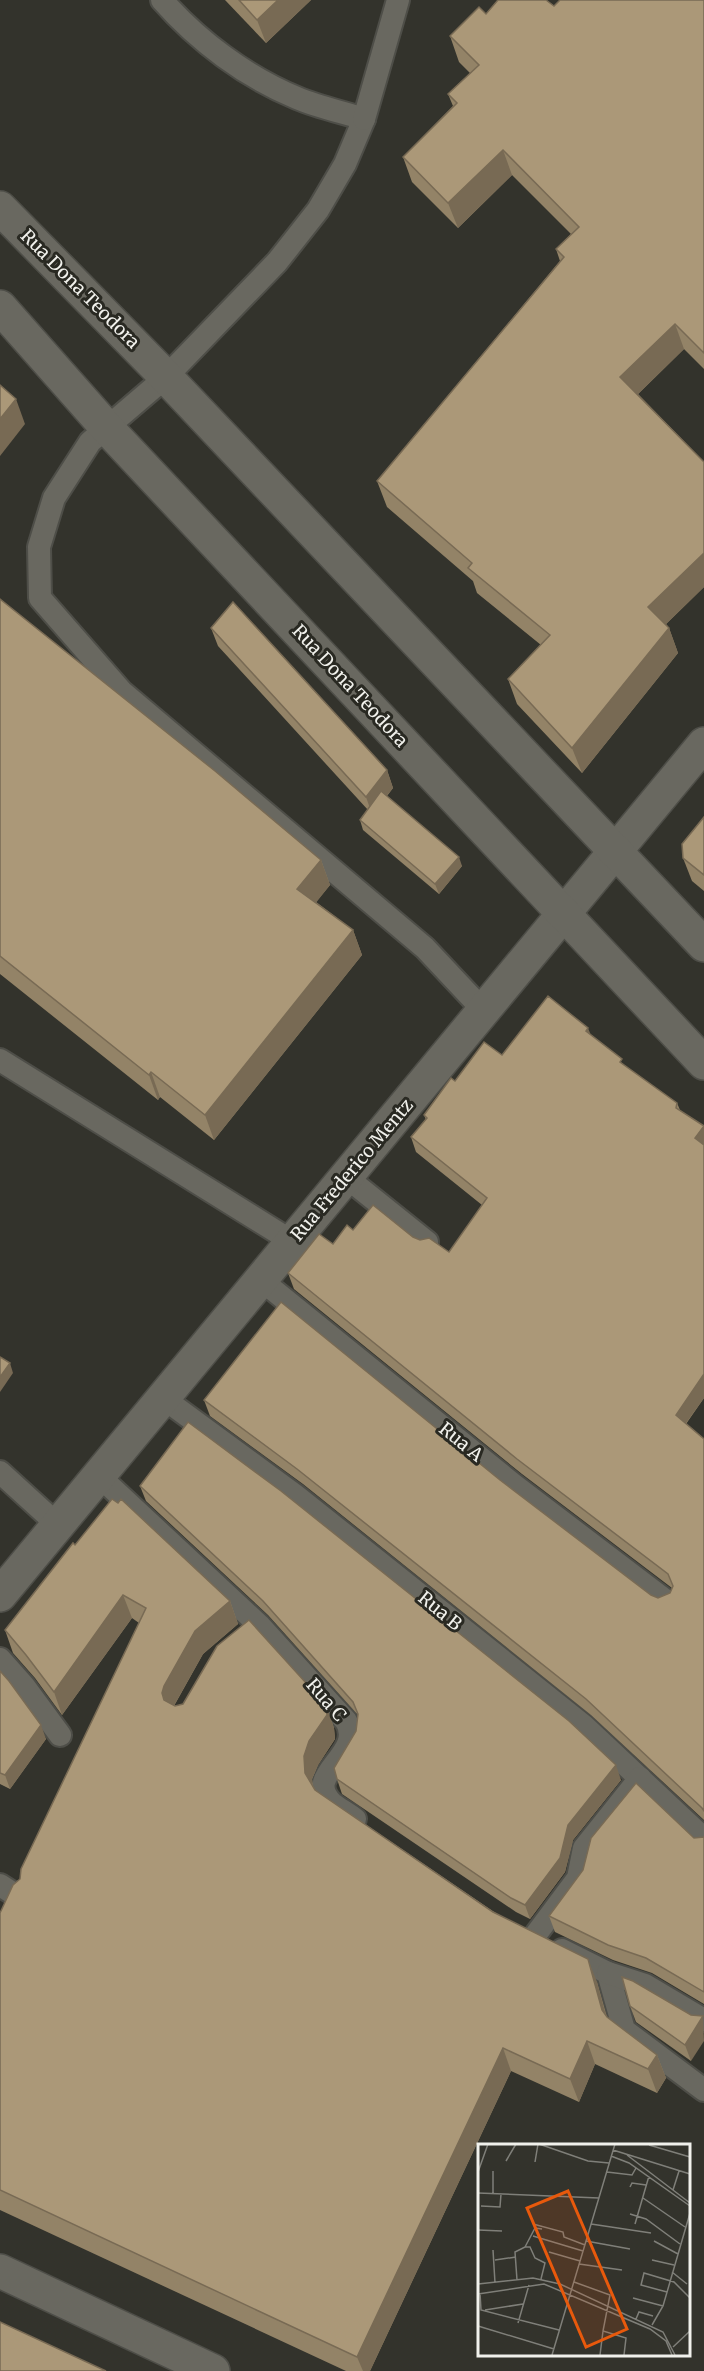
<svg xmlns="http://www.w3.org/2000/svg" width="704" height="2371" font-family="Merriweather,serif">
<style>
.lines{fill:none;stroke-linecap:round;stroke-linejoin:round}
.service-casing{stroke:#4e4e48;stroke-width:26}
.minor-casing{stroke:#4e4e48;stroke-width:36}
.tertiary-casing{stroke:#4e4e48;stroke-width:36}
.secondary-casing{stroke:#4e4e48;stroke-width:36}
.service{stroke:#696860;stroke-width:22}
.minor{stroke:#696860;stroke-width:33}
.tertiary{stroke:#696860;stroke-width:33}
.secondary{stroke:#696860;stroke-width:33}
.wall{fill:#938367}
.shaded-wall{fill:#786a54}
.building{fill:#ab9878;stroke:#786a54;stroke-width:1.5}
.labels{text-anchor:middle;stroke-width:6;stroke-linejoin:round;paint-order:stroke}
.street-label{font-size:18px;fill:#f1f1ec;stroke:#292922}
.inset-road{fill:none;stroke:#7f7f79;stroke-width:1.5}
.view{fill:#e8590c;fill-opacity:0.15;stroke:#e8590c;stroke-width:3}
.inset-edge{fill:none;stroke:#f1f1ec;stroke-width:3}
</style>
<rect width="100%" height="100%" fill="#33332c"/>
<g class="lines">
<!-- service casing -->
<g class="service-casing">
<g id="service">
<path d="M162,0C198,41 246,77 297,98C318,107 342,112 364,119L345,164L318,210L277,262L166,377L90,442L54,498L39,547L40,598L122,692L425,948L484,1011"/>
<polyline points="364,119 398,0"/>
<polyline points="0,1060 293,1242"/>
<polyline points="346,1177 427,1242"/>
<polyline points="261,1280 514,1485 665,1600"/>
<polyline points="163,1398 295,1495 583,1725 697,1832 704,1841"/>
<polyline points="0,1472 58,1525"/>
<path d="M99,1476L259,1625L346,1721C366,1755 301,1774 332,1803C339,1809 348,1813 355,1819"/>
<polyline points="0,1659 24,1686 60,1735"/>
<polyline points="0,1885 17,1896"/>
<polyline points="534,1937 578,1878 584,1848 640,1778"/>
<polyline points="562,1950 608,1973 624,2030 704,2090"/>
<polyline points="608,1973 645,1985 704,2020"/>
</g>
</g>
<!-- minor casing -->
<g class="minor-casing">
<polyline id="minor" points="0,2271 213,2371"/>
</g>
<!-- tertiary casing -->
<g class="tertiary-casing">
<polyline id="tertiary" points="0,1595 704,744"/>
</g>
<!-- secondary casing -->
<g class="secondary-casing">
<g id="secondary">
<polyline points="0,208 166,377 704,945"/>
<polyline points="0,307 106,427 704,1063"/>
</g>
</g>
<!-- service -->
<use href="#service" class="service"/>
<!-- minor -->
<use href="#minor" class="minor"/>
<!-- tertiary -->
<use href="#tertiary" class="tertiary"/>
<!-- secondary -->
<use href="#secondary" class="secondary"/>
</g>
<!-- wall -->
<g class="wall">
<polygon points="225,0 311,0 266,43"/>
<polygon points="704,0 704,369 684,349 638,394 704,462 704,587 666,624 669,628 678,653 582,773 517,704 508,679 541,645 477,593 473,581 387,507 377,481 560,261 556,249 571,234 512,175 458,228 412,182 403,157 453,106 448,94 470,73 459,62 450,36 486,14 554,6"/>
<polygon points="0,599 321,860 330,885 316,902 353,930 362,955 214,1140 160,1097 158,1100 0,974"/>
<polygon points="211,628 387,770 393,788 387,796 462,866 439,894 363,830 360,820 368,810 218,646"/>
<polygon points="704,817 704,891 692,881 683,858"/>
<polygon points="591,1036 624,1065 677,1103 680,1110 704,1398 686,1424 704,1439 704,1820 591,1715 303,1484 210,1416 204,1400 500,1480 651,1595 658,1598 670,1593 672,1588 522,1474 294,1289 288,1273 353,1230 413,1237 449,1252 482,1205 416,1152 411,1137 426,1120 424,1115 455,1081 502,1055"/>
<polygon points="140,1486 621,1780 573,1840 565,1872 530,1919 516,1912 342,1794 337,1779 356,1731 358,1715 268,1615 146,1501"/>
<polygon points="75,1545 230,1601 238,1624 203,1654 174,1706 326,1705 334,1728 335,1739 318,1765 312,1779 313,1786 315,1790 597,1982 607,2017 657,2055 666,2078 657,2093 595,2064 579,2102 511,2071 370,2371 346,2371 0,2210 0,1913 20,1879 139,1623 132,1618 62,1715 35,1678 13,1653 5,1630"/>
<polygon points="0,1671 46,1739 10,1789 0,1784"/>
<polygon points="704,1837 704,2004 652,1973 613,1960 555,1932 549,1916 694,1838"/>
<polygon points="630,2006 691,2015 691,2061 636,2022"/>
</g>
<!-- shaded-wall -->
<g class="shaded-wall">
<polygon points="278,0 311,0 266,43 257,20"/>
<polygon points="503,150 512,175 458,228 448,203"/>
<polygon points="675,324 684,349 630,402 620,377"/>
<polygon points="16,399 25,424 0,456 0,419"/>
<polygon points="704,553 704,587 658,632 648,607"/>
<polygon points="669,628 678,653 582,773 572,748"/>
<polygon points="387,770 393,788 372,814 366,797"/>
<polygon points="459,857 462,866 439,894 435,884"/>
<polygon points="321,860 330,885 307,914 297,889"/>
<polygon points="353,930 362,955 214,1140 205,1115"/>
<polygon points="588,1028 594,1043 586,1031"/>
<polygon points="151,1072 160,1097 158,1100 149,1075"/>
<polygon points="704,1126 704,1149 695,1138"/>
<polygon points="10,1363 13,1373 0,1392 0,1377"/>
<polygon points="704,1374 704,1398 681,1430 676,1415"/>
<polygon points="123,1595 132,1618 62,1715 54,1692"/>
<polygon points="230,1601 238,1624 203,1654 172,1709 171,1717 162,1693 164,1686 195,1631"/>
<polygon points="326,1705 334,1728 335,1739 318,1765 312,1779 313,1796 305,1773 304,1756 309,1741"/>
<polygon points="41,1725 46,1739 10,1789 5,1775"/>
<polygon points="616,1765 621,1780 573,1840 565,1872 530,1919 525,1905 568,1825"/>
<polygon points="588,1959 597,1982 611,2034 602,2010"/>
<polygon points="703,2016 704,2041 691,2061 685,2045"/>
<polygon points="587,2041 595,2064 579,2102 570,2079"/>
<polygon points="503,2048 511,2071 370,2371 363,2371 357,2357"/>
<polygon points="657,2055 666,2078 657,2093 648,2069"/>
</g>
<!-- building -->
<g class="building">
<polygon points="239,0 278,0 257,20"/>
<polygon points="498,0 546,0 554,6 560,0 704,0 704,353 675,324 620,377 704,462 704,553 648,607 669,628 572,748 508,679 550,635 468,568 472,563 377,481 564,257 556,249 579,227 503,150 448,203 403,157 457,103 448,94 479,65 450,36 479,7 486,14"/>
<polygon points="0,385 16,399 0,419"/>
<polygon points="0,599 215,771 321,860 297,889 353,930 205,1115 151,1072 149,1075 0,956"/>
<polygon points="233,602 387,770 366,797 211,628"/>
<polygon points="381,791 459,857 435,884 360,820"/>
<polygon points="704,817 704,875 683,858 682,844"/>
<polygon points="548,996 588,1028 586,1031 622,1059 620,1062 677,1103 676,1108 704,1126 695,1138 704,1145 704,1374 676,1415 704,1439 704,1811 702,1808 586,1699 297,1469 204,1400 281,1302 500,1480 651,1595 658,1598 670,1593 673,1586 668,1574 517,1459 288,1273 319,1234 333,1244 347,1225 353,1230 373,1205 413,1237 420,1240 429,1238 449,1252 487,1198 411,1137 427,1118 424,1115 451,1078 455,1081 484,1042 502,1055"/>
<polygon points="0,1357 10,1363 0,1377"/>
<polygon points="188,1422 281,1491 569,1721 616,1765 568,1825 560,1858 525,1905 511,1898 337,1779 334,1768 356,1731 358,1714 353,1702 263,1601 140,1486"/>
<polygon points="112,1499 118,1503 121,1499 230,1601 195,1631 164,1686 162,1693 164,1700 175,1706 183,1704 217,1646 249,1620 326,1705 327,1715 309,1741 304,1756 305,1773 315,1790 493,1912 588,1959 602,2010 607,2017 657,2055 648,2069 587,2041 570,2079 503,2048 357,2357 0,2190 0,1913 13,1885 20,1879 21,1869 146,1608 123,1595 54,1692 26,1655 5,1630 73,1543 75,1545"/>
<polygon points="0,1671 9,1681 41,1725 5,1775 0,1773"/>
<polygon points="636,1783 694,1838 704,1837 704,1992 646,1958 608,1945 549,1916 583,1870 591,1838"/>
<polygon points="622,1977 633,1981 691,2015 703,2016 685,2045 630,2006"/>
<polygon points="0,2322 106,2371 0,2371"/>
</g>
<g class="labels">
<!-- street labels -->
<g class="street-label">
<text transform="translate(80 289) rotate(45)" y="6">Rua Dona Teodora</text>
<text transform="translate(350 686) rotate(47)" y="6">Rua Dona Teodora</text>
<text transform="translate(352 1170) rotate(-50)" y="6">Rua Frederico Mentz</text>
<text transform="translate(461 1442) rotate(39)" y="6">Rua A</text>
<text transform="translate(440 1611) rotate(39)" y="6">Rua B</text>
<text transform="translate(326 1700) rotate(49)" y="6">Rua C</text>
</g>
</g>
<!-- overview -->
<g transform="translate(478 2144)">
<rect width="212" height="212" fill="#33332c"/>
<path class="inset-road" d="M61,0L110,17L131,19M171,1L212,13M135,6L212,30M149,11L212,59M133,12L151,19L212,62M28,17L38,0M57,18L60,0M15,27V49M0,28L10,0M129,28L154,31L158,24M152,43L154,39L168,41M195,46L201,27M0,49L121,54M165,54L207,83M3,62L22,63L23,50M152,70L168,75L202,100M55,80L85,88L86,93L107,101M113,80L173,89M157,80L171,32M0,86L24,87M55,92L105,107M108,97L152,105M176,97L200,110M47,103L57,84L64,85M15,106L17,139M71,108L102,117M17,116L38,113M174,116L196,121M101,120L144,126M194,128L209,140M39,136L37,108L47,103H52L57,114L67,119L63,135M96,138L132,151L125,187L148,194L146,211M0,140L55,134L82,140L185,188L197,211M189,148L163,141L166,129L196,138L212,154M2,149L3,166L81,186M0,150L66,140L172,185L188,197L194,211M155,154L185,162M7,166L45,160M158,175L161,168L175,172M40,179L51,141M174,181L185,162L212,69M0,182L76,205M195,203L212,187M74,211L137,0M122,211L125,187"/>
<path class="view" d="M90,47L149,185L108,203L49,64Z"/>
<rect width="212" height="212" class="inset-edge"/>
</g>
</svg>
